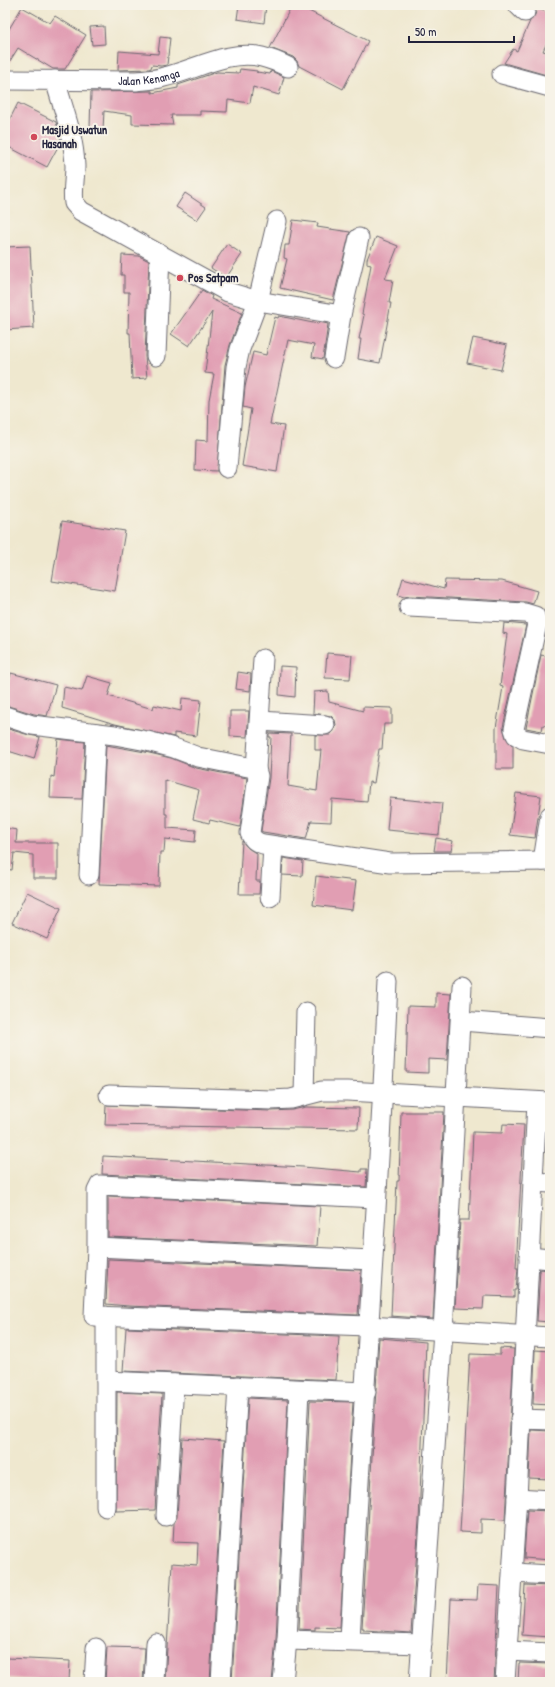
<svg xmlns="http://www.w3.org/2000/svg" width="555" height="1687" font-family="'Patrick Hand',sans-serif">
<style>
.building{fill:#e19eb3}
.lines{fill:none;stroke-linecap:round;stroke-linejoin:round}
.minor-casing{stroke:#6a676f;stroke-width:21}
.minor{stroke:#fff;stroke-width:19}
.poi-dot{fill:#d1495b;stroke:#f7f3e8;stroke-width:1.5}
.labels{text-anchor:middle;stroke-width:4;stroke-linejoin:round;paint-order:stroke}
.street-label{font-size:12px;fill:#22223b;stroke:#f7f3e8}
.poi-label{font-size:12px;font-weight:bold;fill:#22223b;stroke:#f7f3e8;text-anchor:start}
</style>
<rect width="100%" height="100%" fill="#f7f3e8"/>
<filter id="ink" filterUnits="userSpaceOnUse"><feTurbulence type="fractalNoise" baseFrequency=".025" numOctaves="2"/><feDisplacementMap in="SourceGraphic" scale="8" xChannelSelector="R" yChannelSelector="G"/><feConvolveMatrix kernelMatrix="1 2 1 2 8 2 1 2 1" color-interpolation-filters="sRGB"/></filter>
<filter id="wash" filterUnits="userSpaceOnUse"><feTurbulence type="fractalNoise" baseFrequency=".012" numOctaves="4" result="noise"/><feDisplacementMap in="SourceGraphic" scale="16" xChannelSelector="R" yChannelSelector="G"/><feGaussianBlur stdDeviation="0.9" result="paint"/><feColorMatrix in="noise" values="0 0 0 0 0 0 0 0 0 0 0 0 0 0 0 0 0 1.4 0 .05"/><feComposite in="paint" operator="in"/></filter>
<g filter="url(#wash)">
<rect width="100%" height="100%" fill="#efe8cf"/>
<g id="blocks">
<!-- building -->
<g class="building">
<polygon points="239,5 266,5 264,23 237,19"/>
<polygon points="292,5 297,5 368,41 343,89 299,66 297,61 293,57 270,48"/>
<polygon points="22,7 50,23 55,16 86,35 65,69 53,69 18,48 5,69 5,36"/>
<polygon points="537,8 550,14 550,36 543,51 550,53 550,76 504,63 513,49 517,51 530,21 535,15"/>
<polygon points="104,26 105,44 92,45 90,27"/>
<polygon points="160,37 170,38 167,65 161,66 152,65 151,68 149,69 118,70 119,51 158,54"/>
<polygon points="240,69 257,71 257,73 257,72 270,74 271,71 284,77 279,95 253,87 250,103 228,100 227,112 200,111 200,115 171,115 173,125 132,124 132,115 104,111 103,129 90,128 91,92 152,91 152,93 178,88 178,85 217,72 239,73"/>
<polygon points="18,103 56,122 61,141 47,167 5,145 5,129"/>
<polygon points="185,193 206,207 197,220 176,207"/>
<polygon points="293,220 318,223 317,227 350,232 333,300 280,288 287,259 284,258 285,245 289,245"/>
<polygon points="376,237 398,246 385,279 393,280 389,303 391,303 380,363 358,359 361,339 359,339 364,315 362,314 371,265 367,264 367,259"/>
<polygon points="227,244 242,254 226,278 211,268"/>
<polygon points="30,246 34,328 5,330 5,247"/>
<polygon points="122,255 139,256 149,261 145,356 147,378 132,379 130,333 128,333 129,292 124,292 124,275 121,275"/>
<polygon points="202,290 212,296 211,299 242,313 230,345 225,365 217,471 195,470 196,440 208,441 209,400 214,374 205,373 212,312 189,346 171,334"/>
<polygon points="279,316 318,324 319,322 328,324 323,359 312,357 314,345 288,340 270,424 284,426 277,472 242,466 251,409 243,407 245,387 253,352 266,355 275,317 278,318"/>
<polygon points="473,338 507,345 501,370 467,363"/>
<polygon points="62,521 125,531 115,591 52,581"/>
<polygon points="403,578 444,589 445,580 502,581 537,591 533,604 526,602 410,596 404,597 398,595"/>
<polygon points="504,623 526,625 503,727 506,738 513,746 513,769 496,769 496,728 503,687 500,686 507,634 503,633"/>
<polygon points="327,653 352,655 350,679 325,678"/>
<polygon points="541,655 550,657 550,726 543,725 542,731 526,728"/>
<polygon points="280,666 296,667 295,697 279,695"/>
<polygon points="238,672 251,674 250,691 236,689"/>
<polygon points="11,673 56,685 47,716 34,714 5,705 5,696"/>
<polygon points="87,676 112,683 108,696 153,709 154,705 181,711 182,698 201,700 197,736 174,733 174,737 115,724 62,708 64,687 82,691"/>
<polygon points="328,691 329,702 363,711 363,707 392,708 392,724 384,724 382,749 379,749 374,783 369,782 367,802 332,799 331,822 311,821 306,839 263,832 261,831 269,778 271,737 269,737 269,733 291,734 288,786 317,791 321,750 315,750 315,735 330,735 334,731 336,725 335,720 331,716 313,713 314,692"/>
<polygon points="230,711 249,711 247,737 230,736"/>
<polygon points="5,728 29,735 40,737 34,759 5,750"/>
<polygon points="58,739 85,742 82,799 50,798 51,776 54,777"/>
<polygon points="106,745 145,752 171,758 196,768 247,778 240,827 210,820 209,823 193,819 199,790 165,780 165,814 167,814 167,828 196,830 195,842 165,839 164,852 160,852 159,886 99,884"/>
<polygon points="516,793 541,796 535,838 510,835"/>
<polygon points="390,798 442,803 439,835 387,830"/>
<polygon points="5,828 17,830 16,843 58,843 58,878 33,878 33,855 14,853 12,870 5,869"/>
<polygon points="436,838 453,841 451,851 434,851"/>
<polygon points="242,841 248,848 257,854 256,881 260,881 259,894 239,894"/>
<polygon points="283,858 303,861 302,876 282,875"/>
<polygon points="316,876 356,881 352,910 313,905"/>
<polygon points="27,892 61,908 47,939 12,923"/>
<polygon points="436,993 451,994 447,1060 428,1059 428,1073 406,1072 408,1006 436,1007"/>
<polygon points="106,1105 271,1111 292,1110 306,1107 359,1108 358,1129 105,1125"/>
<polygon points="401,1112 444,1112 433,1319 391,1316 397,1181 399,1181"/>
<polygon points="503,1124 524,1125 516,1268 518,1268 516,1290 514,1290 514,1297 484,1296 483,1309 455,1308 460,1220 469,1220 473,1132 502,1133"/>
<polygon points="103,1156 303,1167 361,1172 361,1169 367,1169 366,1187 102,1174"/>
<polygon points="108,1196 320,1206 317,1246 108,1237"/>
<polygon points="108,1259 361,1270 358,1315 128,1306 106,1304"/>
<polygon points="540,1269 550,1270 549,1322 537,1321"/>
<polygon points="126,1328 339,1336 336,1380 123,1371"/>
<polygon points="379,1338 426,1342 419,1521 411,1633 364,1630 364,1628 362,1628"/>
<polygon points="500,1348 514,1349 505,1520 481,1519 481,1533 460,1532 470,1354 500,1355"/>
<polygon points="535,1350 550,1351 550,1405 533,1404"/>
<polygon points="117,1392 162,1394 155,1510 116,1511"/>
<polygon points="248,1398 288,1400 276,1639 272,1682 232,1682"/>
<polygon points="310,1401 353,1402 340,1628 315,1627 315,1630 299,1629"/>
<polygon points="531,1430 550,1431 550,1479 529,1478"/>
<polygon points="182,1438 224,1441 210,1682 165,1682 172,1563 197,1565 198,1543 173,1542 174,1523 177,1517"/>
<polygon points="527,1510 550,1511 550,1560 524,1558"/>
<polygon points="478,1585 499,1586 494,1682 447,1682 451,1599 477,1600"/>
<polygon points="525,1585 550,1586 550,1637 522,1635"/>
<polygon points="107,1647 145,1648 143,1682 105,1682"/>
<polygon points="7,1658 70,1661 69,1682 6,1678"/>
<polygon points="519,1663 550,1664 549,1682 518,1682"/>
</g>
</g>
</g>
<g filter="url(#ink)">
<use href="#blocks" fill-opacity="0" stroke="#6a676f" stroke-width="1"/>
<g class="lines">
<!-- minor casing -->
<g class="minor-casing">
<g id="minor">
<polyline points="518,5 525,12"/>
<polyline points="502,74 550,87"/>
<path id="s1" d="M5,80L136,81C145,80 155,80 164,77C195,70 229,49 262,57C271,59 280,63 288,67"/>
<path d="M55,80C63,108 74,136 75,166C75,178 72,191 74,203L81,211L228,292L258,301L341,315"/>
<polyline points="156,356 160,254"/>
<polyline points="334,358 341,315 359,238"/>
<polyline points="227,468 236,367 240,349 258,301 277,221"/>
<polyline points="409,607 525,613 535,616 537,624 514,729 516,735 523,739 550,744"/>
<path d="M5,716L32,725L115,735L147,741L174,748L198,757L253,768L256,769L258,776L250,833C253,840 256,842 263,844L390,863L550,861"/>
<polyline points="260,721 325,725"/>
<polyline points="256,769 263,659"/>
<polyline points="543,861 550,816"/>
<polyline points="89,875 96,733"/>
<polyline points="270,897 273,846"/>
<polyline points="461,1021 550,1028"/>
<polyline points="109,1095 271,1100 291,1099 322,1091 347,1091 549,1102"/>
<polyline points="304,1095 306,1012"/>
<polyline points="533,1182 550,1183"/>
<polyline points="376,1198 100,1185 97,1191 97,1247 94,1316 368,1326 550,1337"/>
<polyline points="97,1247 372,1260"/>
<polyline points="529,1257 550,1259"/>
<polyline points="106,1381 366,1392"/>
<polyline points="520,1419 550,1420"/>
<polyline points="517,1498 550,1500"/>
<polyline points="106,1507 106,1316"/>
<polyline points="166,1516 174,1384"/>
<polyline points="513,1573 550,1575"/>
<polyline points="287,1640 422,1644"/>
<path d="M350,1641C361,1421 379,1201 388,981"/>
<polyline points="507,1651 550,1653"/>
<polyline points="94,1682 96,1648"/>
<polyline points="154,1682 156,1643"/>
<polyline points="221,1682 238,1386"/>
<polyline points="283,1682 287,1640 299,1390"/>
<polyline points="419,1682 443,1331 462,986"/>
<polyline points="505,1682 517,1498 537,1102"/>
</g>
</g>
<!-- minor -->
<use href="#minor" class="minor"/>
</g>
</g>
<!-- markers -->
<g class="poi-dot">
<circle cx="34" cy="137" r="4"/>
<circle cx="180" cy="278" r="4"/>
</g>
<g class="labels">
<!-- street labels -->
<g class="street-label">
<text dy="4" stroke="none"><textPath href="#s1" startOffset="144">Jalan Kenanga</textPath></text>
</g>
<!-- poi labels -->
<g class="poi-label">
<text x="42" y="134">Masjid Uswatun<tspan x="42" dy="14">Hasanah</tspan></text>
<text x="188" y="282">Pos Satpam</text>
</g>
</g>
<!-- margin -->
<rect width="555" height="1687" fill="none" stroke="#f7f3e8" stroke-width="20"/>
<!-- scale -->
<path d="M409 36v6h105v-6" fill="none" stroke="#22223b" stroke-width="2"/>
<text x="415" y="36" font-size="12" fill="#22223b" stroke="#f7f3e8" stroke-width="3" paint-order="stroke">50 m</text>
</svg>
